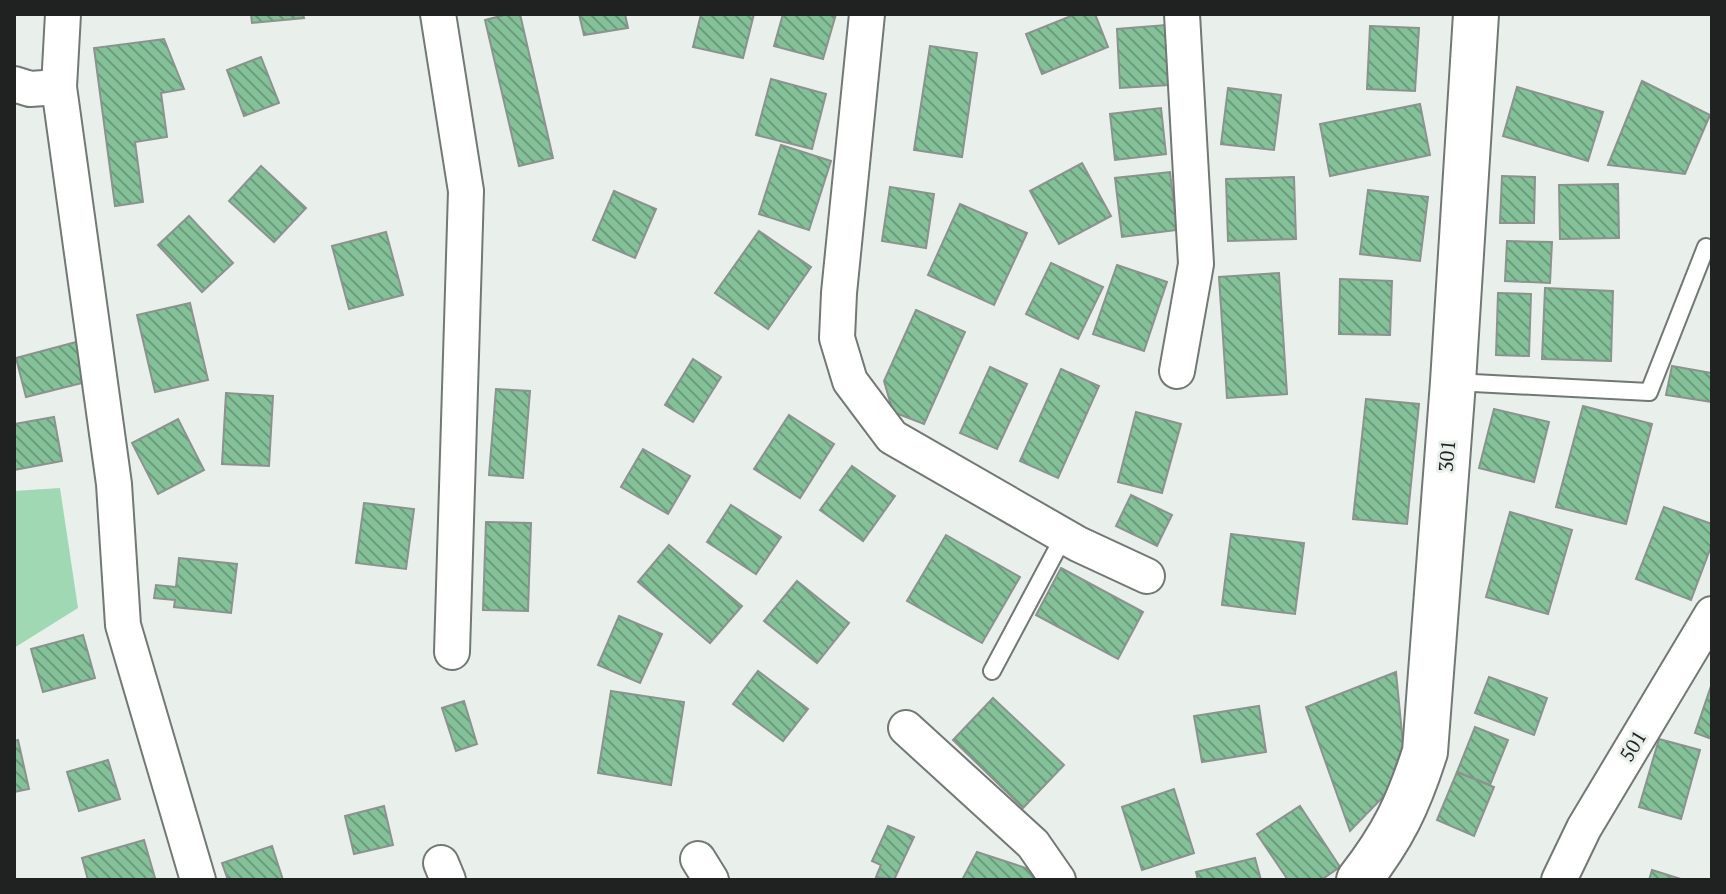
<svg xmlns="http://www.w3.org/2000/svg" width="1726" height="894" font-family="'PT Serif',serif">
<style>
.green{fill:#a0d8b3}
.building{fill:url(#building-back-hatch);stroke:#8c928e;stroke-width:2}
.lines{fill:none;stroke-linecap:round;stroke-linejoin:round}
.lane-casing{stroke:#727874;stroke-width:20}
.street-casing{stroke:#727874;stroke-width:38}
.secondary-casing{stroke:#727874;stroke-width:48}
.lane{stroke:#fff;stroke-width:16}
.street{stroke:#fff;stroke-width:34}
.secondary{stroke:#fff;stroke-width:44}
.labels{text-anchor:middle;stroke-width:6;stroke-linejoin:round;paint-order:stroke}
.street-label{font-size:20px;fill:#1f2220;stroke:#e9f0eb}
</style>
<defs>
<pattern id="building-back-hatch" width="6" height="6" patternUnits="userSpaceOnUse" patternTransform="scale(2)"><rect width="6" height="6" fill="#84c199"/><path d="M-1 5l2 2M0 0l6 6M5-1l2 2" fill="none" stroke="#6b9c7c"/></pattern>
</defs>
<rect width="100%" height="100%" fill="#e9f0eb"/>
<!-- green -->
<polygon class="green" points="60,488 78,608 14,648 14,491"/>
<!-- building -->
<g class="building">
<polygon points="251,14 303,14 304,18 252,23"/>
<polygon points="508,14 520,14 553,158 519,166 485,20"/>
<polygon points="579,14 625,14 628,28 584,35"/>
<polygon points="701,14 754,14 743,58 693,47"/>
<polygon points="783,14 836,14 823,59 774,46"/>
<polygon points="1076,14 1095,14 1108,47 1042,74 1026,34"/>
<polygon points="1166,25 1169,85 1120,88 1117,29"/>
<polygon points="1370,26 1419,28 1415,91 1367,89"/>
<polygon points="164,39 184,89 161,93 167,137 135,142 143,202 115,206 94,48"/>
<polygon points="930,46 977,53 962,157 914,150"/>
<polygon points="261,57 279,103 244,116 227,70"/>
<polygon points="771,79 826,94 812,149 756,135"/>
<polygon points="1642,81 1710,115 1685,174 1608,165"/>
<polygon points="1517,87 1603,112 1588,161 1503,136"/>
<polygon points="1228,88 1281,95 1274,150 1221,144"/>
<polygon points="1420,104 1430,155 1330,176 1320,124"/>
<polygon points="1161,108 1166,154 1115,160 1110,114"/>
<polygon points="781,145 831,161 809,230 759,214"/>
<polygon points="1082,163 1111,216 1059,244 1030,191"/>
<polygon points="261,166 306,208 274,242 229,201"/>
<polygon points="1170,172 1177,230 1122,237 1115,178"/>
<polygon points="1502,176 1535,177 1534,223 1500,223"/>
<polygon points="1294,177 1296,239 1228,241 1226,179"/>
<polygon points="1618,184 1619,238 1560,239 1559,185"/>
<polygon points="890,187 934,194 926,248 882,241"/>
<polygon points="1368,190 1428,197 1420,261 1360,254"/>
<polygon points="614,191 656,209 635,258 593,240"/>
<polygon points="960,204 1027,233 994,305 928,275"/>
<polygon points="189,216 233,263 202,292 158,245"/>
<polygon points="759,231 811,267 768,329 715,293"/>
<polygon points="386,232 403,295 349,309 332,246"/>
<polygon points="1507,241 1552,242 1550,283 1505,281"/>
<polygon points="1051,263 1103,287 1078,339 1026,314"/>
<polygon points="1117,265 1167,282 1144,351 1093,334"/>
<polygon points="1279,273 1287,394 1227,398 1219,277"/>
<polygon points="1340,279 1392,281 1390,335 1339,334"/>
<polygon points="1545,288 1613,291 1611,361 1542,359"/>
<polygon points="1498,293 1531,294 1529,356 1496,355"/>
<polygon points="190,303 208,380 155,392 137,315"/>
<polygon points="916,310 965,332 924,424 893,412 884,381"/>
<polygon points="76,342 86,382 26,397 16,358"/>
<polygon points="693,359 721,377 693,422 665,405"/>
<polygon points="1672,366 1712,373 1712,402 1666,395"/>
<polygon points="990,367 1027,384 997,449 960,433"/>
<polygon points="1061,369 1099,386 1058,478 1020,461"/>
<polygon points="496,389 530,391 523,478 489,475"/>
<polygon points="226,393 273,396 269,466 222,464"/>
<polygon points="1366,399 1419,404 1407,524 1353,519"/>
<polygon points="1583,406 1652,424 1626,524 1556,507"/>
<polygon points="1494,409 1549,422 1534,482 1479,468"/>
<polygon points="1136,412 1181,424 1162,493 1118,482"/>
<polygon points="789,415 834,444 800,498 754,469"/>
<polygon points="54,417 62,461 14,470 14,424"/>
<polygon points="178,419 204,470 158,494 132,443"/>
<polygon points="643,449 690,476 668,514 621,487"/>
<polygon points="852,466 895,496 863,541 820,510"/>
<polygon points="1131,495 1172,515 1157,546 1116,526"/>
<polygon points="364,503 414,509 406,569 356,563"/>
<polygon points="731,505 781,537 756,574 707,542"/>
<polygon points="1664,507 1712,524 1712,544 1691,600 1636,579"/>
<polygon points="1510,512 1572,530 1548,614 1486,597"/>
<polygon points="486,522 531,523 528,611 483,610"/>
<polygon points="1231,534 1304,543 1295,614 1222,605"/>
<polygon points="946,535 1020,577 982,643 907,601"/>
<polygon points="669,545 742,606 710,643 638,582"/>
<polygon points="179,558 237,564 231,613 174,607 175,600 154,598 156,585 176,587"/>
<polygon points="1061,568 1143,612 1118,659 1036,615"/>
<polygon points="797,581 849,623 817,663 764,621"/>
<polygon points="619,616 662,634 640,683 598,665"/>
<polygon points="83,635 95,678 43,692 31,649"/>
<polygon points="758,671 808,709 783,741 733,704"/>
<polygon points="1396,672 1403,744 1387,793 1350,831 1306,707"/>
<polygon points="1489,677 1547,698 1534,735 1475,713"/>
<polygon points="1712,683 1712,739 1695,733"/>
<polygon points="611,691 684,702 671,785 598,773"/>
<polygon points="993,698 1064,765 1023,808 953,740"/>
<polygon points="464,701 477,744 456,751 442,708"/>
<polygon points="1259,706 1266,752 1202,762 1194,716"/>
<polygon points="1475,727 1508,740 1490,785 1457,772"/>
<polygon points="1659,739 1700,750 1681,819 1639,807"/>
<polygon points="18,740 29,789 14,792 14,741"/>
<polygon points="108,760 120,799 79,811 67,772"/>
<polygon points="1457,772 1494,787 1474,836 1437,820"/>
<polygon points="1174,789 1194,853 1142,870 1122,807"/>
<polygon points="384,806 393,845 354,854 345,816"/>
<polygon points="1300,806 1340,867 1321,880 1288,880 1257,834"/>
<polygon points="888,826 914,837 894,880 876,877 881,865 872,861"/>
<polygon points="144,840 155,878 146,880 88,880 82,858"/>
<polygon points="272,846 283,880 228,880 222,863"/>
<polygon points="977,852 1032,870 1039,880 962,880"/>
<polygon points="1255,858 1261,880 1198,880 1196,872"/>
<polygon points="1652,870 1684,880 1649,880"/>
</g>
<g class="lines">
<!-- lane casing -->
<g class="lane-casing">
<g id="lane">
<polyline points="1454,382 1649,392 1706,247"/>
<polyline points="992,671 1064,536"/>
</g>
</g>
<!-- street casing -->
<g class="street-casing">
<g id="street">
<polyline points="63,14 59,87 114,484 123,625 198,880"/>
<polyline points="438,14 466,191 452,652"/>
<polyline points="867,14 839,293 837,338 850,381 892,437 1078,544 1147,576"/>
<polyline points="14,84 30,89 59,87"/>
<polyline points="1177,371 1196,264 1182,14"/>
<polyline points="906,728 1033,844 1058,880"/>
<polyline points="698,859 711,880"/>
<polyline points="441,863 448,880"/>
<polyline points="1559,880 1584,828 1712,614"/>
</g>
</g>
<!-- secondary casing -->
<g class="secondary-casing">
<path id="secondary" d="M1359,880C1393,836 1408,805 1425,752L1453,382L1476,14"/>
</g>
<!-- lane -->
<use href="#lane" class="lane"/>
<!-- street -->
<use href="#street" class="street"/>
<!-- secondary -->
<use href="#secondary" class="secondary"/>
</g>
<g class="labels">
<!-- street labels -->
<g class="street-label">
<text transform="translate(1447 456) rotate(-85)" y="7">301</text>
<text transform="translate(1633 746) rotate(-59)" y="7">501</text>
</g>
</g>
<!-- border -->
<rect width="1726" height="894" fill="none" stroke="#1f2220" stroke-width="32"/>
</svg>
